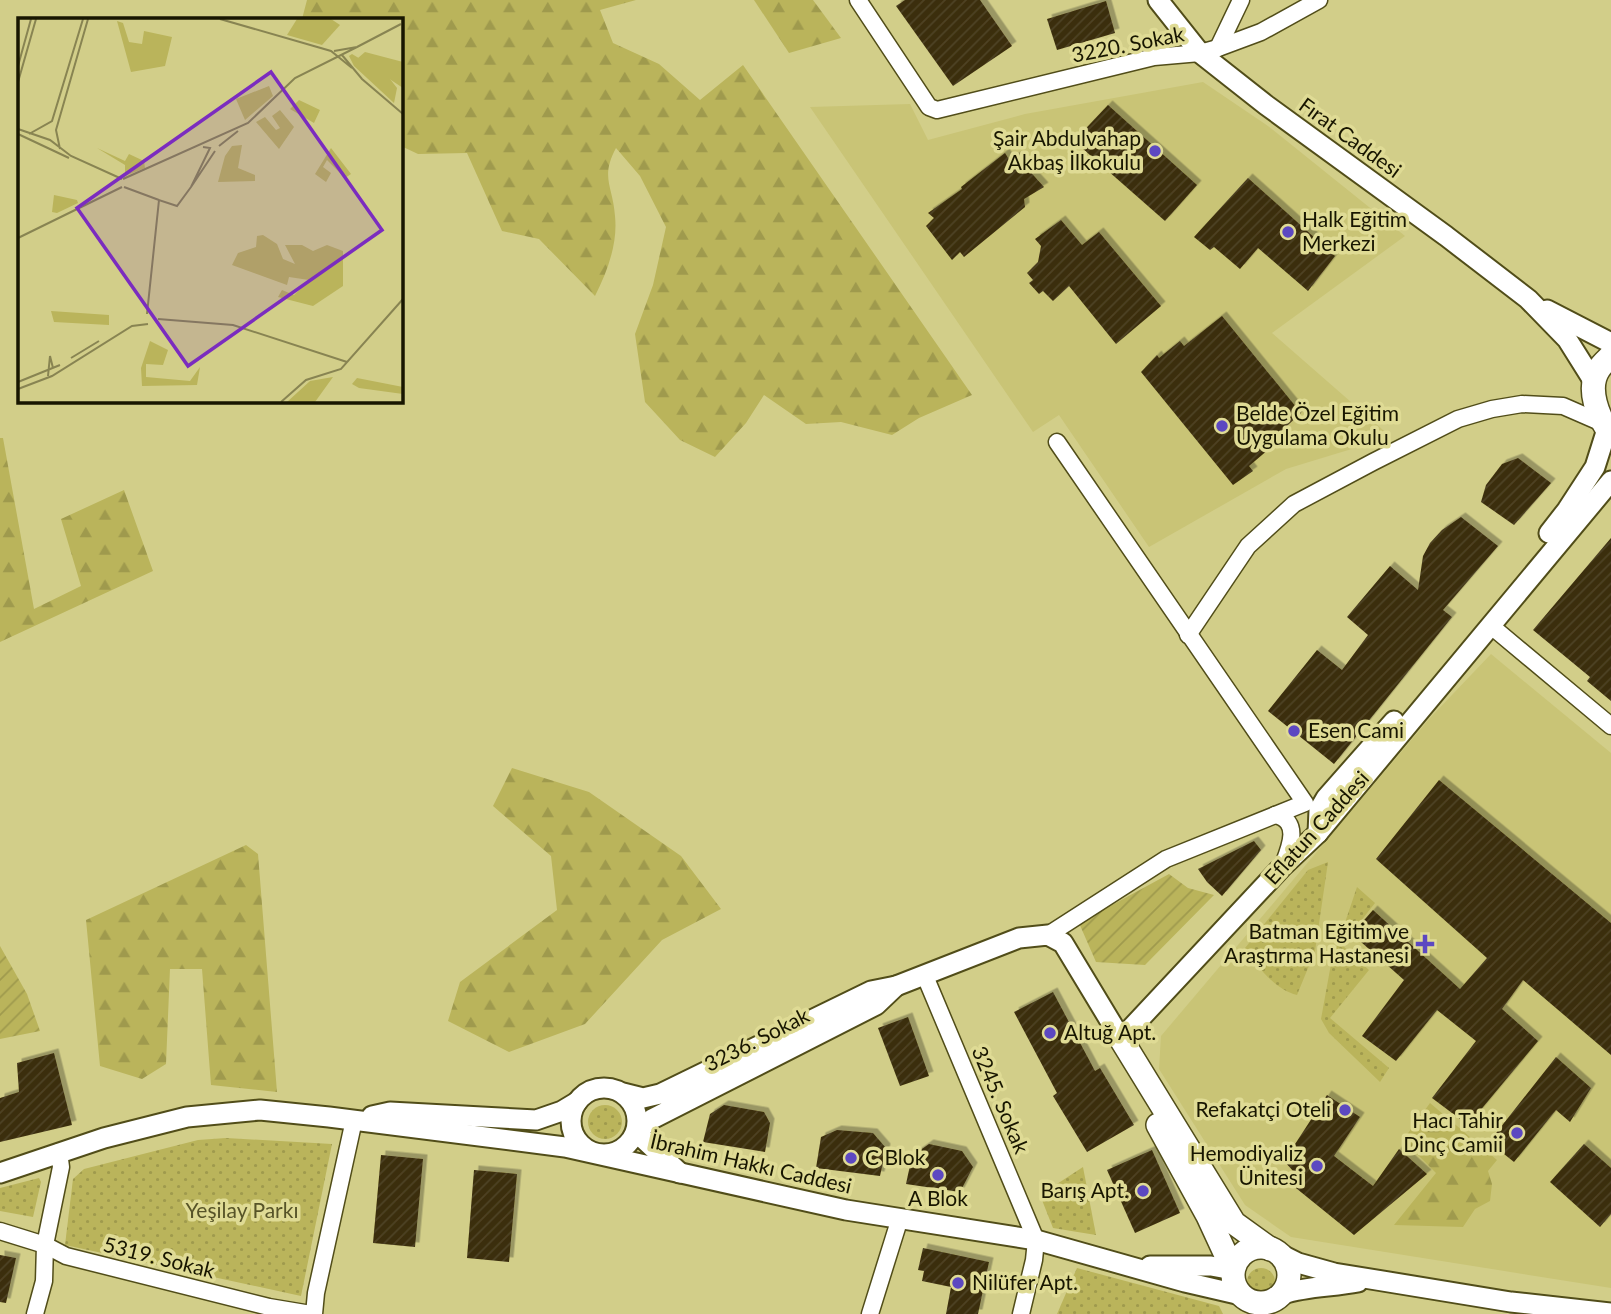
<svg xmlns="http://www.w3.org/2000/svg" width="1611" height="1314" font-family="Lato,sans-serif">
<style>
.built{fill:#c9c476}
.grass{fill:url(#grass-dots)}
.forest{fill:url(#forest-firs)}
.garden{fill:url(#garden-furrows)}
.building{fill:url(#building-hatch);filter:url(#shadow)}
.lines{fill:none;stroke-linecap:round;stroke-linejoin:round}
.minor-casing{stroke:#514d19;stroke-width:19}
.tertiary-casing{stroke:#514d19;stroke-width:23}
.secondary-casing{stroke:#514d19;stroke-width:26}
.minor{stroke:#fff;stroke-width:16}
.tertiary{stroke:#fff;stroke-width:19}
.secondary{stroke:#fff;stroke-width:23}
.poi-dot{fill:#5c48c1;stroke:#dfdb95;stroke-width:2.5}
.labels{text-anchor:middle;stroke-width:7;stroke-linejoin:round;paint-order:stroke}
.street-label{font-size:21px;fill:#181600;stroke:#dfdb95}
.poi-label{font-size:21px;fill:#181600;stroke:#dfdb95;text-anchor:end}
.park-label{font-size:21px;fill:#575428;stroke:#dfdb95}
.inset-road{fill:none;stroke:#888452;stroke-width:2}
.view{fill:#7b2cbf;fill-opacity:0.15;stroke:#7b2cbf;stroke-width:3.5}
.inset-edge{fill:none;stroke:#181600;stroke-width:3.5}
</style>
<defs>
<pattern id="grass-dots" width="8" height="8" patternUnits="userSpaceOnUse" patternTransform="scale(1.75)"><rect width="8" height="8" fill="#bab45b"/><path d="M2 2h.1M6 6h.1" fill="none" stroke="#9f9a4d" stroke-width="1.8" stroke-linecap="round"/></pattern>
<pattern id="forest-firs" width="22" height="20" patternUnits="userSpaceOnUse" patternTransform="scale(1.75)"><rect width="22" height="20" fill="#bab45b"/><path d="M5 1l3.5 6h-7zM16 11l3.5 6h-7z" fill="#9f9a4d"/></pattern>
<pattern id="garden-furrows" width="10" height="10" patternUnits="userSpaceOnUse" patternTransform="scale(1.75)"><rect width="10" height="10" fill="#bab45b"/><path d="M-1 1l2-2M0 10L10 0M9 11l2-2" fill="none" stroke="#9f9a4d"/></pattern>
<pattern id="building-hatch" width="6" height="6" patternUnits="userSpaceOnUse" patternTransform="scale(1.75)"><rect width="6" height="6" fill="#3b2d0c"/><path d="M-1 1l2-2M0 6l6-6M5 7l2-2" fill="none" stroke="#4e4225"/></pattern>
<filter id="shadow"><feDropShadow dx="4.5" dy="-4.5" stdDeviation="0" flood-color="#0004"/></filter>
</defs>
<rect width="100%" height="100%" fill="#d2ce89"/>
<!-- built -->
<g class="built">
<polygon points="1203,82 1268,126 1405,236 1272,333 1391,437 1286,469 1149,547 1059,415 1033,432 810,107 910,104 928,140 1025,114"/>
<polygon points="1491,654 1611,753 1611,1288 1291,1237 1245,1205 1159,1069 1161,1036 1430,718"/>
</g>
<!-- grass -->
<g class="grass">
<path d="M1328,862L1315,951L1297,995C1275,990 1257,966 1245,948L1308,870Z"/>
<polygon points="1357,887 1375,903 1342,945 1369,970 1330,1018 1389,1068 1380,1082 1329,1033 1321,1019 1331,964"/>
<circle cx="605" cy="1122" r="17"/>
<polygon points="226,1138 332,1144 301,1296 65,1245 73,1179 84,1169 198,1140"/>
<polygon points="1083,1167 1096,1235 1053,1228 1040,1195"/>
<polygon points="39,1178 41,1182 33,1217 0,1211 0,1188"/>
<polygon points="1077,1268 1219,1306 1223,1314 1057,1314"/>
<circle cx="1261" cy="1282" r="14"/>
</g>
<!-- forest -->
<g class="forest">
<path d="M307,0H636L600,10L613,43L659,64L700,100L743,65L972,395L919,418L892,435L841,422L806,424L764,395L746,423L715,457L680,440L645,402L635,334L653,285L666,227L640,176L616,148C600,178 613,186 615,216C618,244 607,272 595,296L539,239L502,231L467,153L418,154L401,146V19H302Z"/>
<polygon points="754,0 813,0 841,38 789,53"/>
<polygon points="0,438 3,438 34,609 81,586 61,519 124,490 153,571 0,642"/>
<polygon points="512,768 589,792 681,856 721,909 662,940 585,1024 509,1052 448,1021 460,982 557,910 551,856 493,806"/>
<polygon points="246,845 258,854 277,1092 211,1085 202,969 170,969 166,1064 142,1079 100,1066 86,920"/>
<polygon points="1430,1103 1497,1160 1488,1171 1492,1184 1490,1201 1475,1209 1463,1227 1394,1225 1436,1173 1403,1140"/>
</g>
<!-- garden -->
<g class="garden">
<polygon points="1169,874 1188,888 1214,895 1145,965 1096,962 1079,923"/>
<polygon points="0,946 27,994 40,1031 0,1039"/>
</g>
<!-- building -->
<g class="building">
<polygon points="905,0 980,0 1012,46 953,86 896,6"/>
<polygon points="1106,1 1115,33 1057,50 1047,19"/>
<polygon points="1108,105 1197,185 1165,221 1074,141"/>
<polygon points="1005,153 1010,161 1016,156 1044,187 1024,199 1025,207 964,257 960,252 952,260 926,226 934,218 928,213 962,189 961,187"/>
<polygon points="1248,178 1335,256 1308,291 1258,248 1240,269 1214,247 1210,250 1194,237"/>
<polygon points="1061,220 1082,245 1099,232 1161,306 1116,344 1069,286 1053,301 1043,291 1039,294 1029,283 1033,280 1027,273 1038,262 1041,246 1035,239"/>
<polygon points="1222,316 1301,413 1266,445 1269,449 1249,466 1253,471 1233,485 1141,372 1157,355 1159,358 1180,341 1184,346"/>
<polygon points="1518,458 1551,483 1514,525 1481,502 1486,485 1502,464"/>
<polygon points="1461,517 1498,546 1443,610 1452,617 1334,764 1268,711 1317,650 1342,670 1368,635 1347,617 1390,566 1418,590 1423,556 1430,543 1442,530"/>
<polygon points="1611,538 1611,701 1587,681 1590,677 1533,630"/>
<polygon points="1439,780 1611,923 1611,1055 1523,980 1502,1009 1538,1041 1468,1125 1432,1098 1476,1041 1437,1010 1396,1061 1362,1036 1404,980 1352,934 1373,910 1460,989 1487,958 1376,859"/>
<polygon points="1254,841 1261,850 1222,896 1207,882 1198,869"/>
<polygon points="1053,992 1095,1071 1100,1068 1134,1125 1087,1152 1053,1096 1057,1093 1014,1012"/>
<polygon points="908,1017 929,1076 900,1086 878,1028"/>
<polygon points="54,1053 72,1125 0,1142 0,1098 19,1092 17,1063"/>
<polygon points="1556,1057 1591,1088 1570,1122 1556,1110 1514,1162 1489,1142"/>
<polygon points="1327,1095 1360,1117 1334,1156 1373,1186 1399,1149 1427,1174 1354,1235 1286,1180 1294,1172 1284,1161"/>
<polygon points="724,1105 764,1112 770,1123 765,1152 703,1142 710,1114"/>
<polygon points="837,1130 873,1133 886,1148 880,1176 816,1168 821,1137"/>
<polygon points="929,1144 962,1151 973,1167 960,1192 906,1184 912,1156"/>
<polygon points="1584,1144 1611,1168 1611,1214 1600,1227 1550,1182"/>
<polygon points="1152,1150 1180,1213 1135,1233 1107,1170"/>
<polygon points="381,1155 423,1159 415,1247 373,1243"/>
<polygon points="474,1170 517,1174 509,1262 467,1258"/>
<polygon points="923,1248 989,1262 978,1314 946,1314 951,1287 922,1281 924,1271 918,1270"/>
<polygon points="0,1255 16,1258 6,1303 0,1302"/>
</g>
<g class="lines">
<!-- minor casing -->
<g class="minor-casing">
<g id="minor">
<polyline points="858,0 929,107 937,110 1154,57 1200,53 1218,48 1261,32 1319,0"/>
<polyline points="1218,48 1241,0"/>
<polyline points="1490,625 1611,726"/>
<polyline points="1188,635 1248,546 1294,504 1373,462 1458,419 1492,409 1522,404 1563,406 1602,423"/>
<path d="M1275,815C1301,821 1290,847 1283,865"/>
<polyline points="1048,935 1166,859 1305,803 1057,442"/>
<polyline points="925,976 1036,1240 1034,1260 1021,1314"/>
<polyline points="0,1231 45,1245 66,1256 269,1307 311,1314"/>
<polyline points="35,1314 44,1281 45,1245 61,1167 59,1152"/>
<polyline points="314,1314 316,1293 354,1120"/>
<polyline points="870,1314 900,1218"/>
</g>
</g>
<!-- tertiary casing -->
<g class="tertiary-casing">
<g id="tertiary">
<polyline points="1158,0 1200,53 1266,105 1446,236 1528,299 1567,339 1594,382"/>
<polyline points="1547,310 1611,343"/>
<polyline points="1549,533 1567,510 1595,467 1607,429"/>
<polyline points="1318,833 1319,810 1326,798 1394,721"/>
<polyline points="896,986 1019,938 1048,935 1063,943 1121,1039 1282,867 1318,833 1611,481"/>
<circle cx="604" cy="1121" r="33"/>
<polyline points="623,1093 643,1098 660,1094 871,991 896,986 876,1005 652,1119 636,1132 680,1173"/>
<polyline points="372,1116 390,1112 536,1120 562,1111 577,1102"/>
<polyline points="0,1173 104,1138 187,1117 260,1110 329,1117 565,1147 846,1210 1036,1240 1185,1282 1241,1295"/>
<polyline points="1278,1253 1298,1263 1334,1273 1511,1302 1611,1313"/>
<polyline points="1150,1266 1211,1266 1233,1270"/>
<path d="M1283,1294C1307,1286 1333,1287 1358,1282"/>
</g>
</g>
<!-- secondary casing -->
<g class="secondary-casing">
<g id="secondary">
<path d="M1611,356C1607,360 1602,364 1599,369C1586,388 1598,418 1611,434"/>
<polyline points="1121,1039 1234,1223 1270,1249"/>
<polyline points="1158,1125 1208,1216 1233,1270"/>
<circle cx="1261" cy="1275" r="28"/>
</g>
</g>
<!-- minor -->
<use href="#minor" class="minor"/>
<!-- tertiary -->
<use href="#tertiary" class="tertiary"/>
<!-- secondary -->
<use href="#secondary" class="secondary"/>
</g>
<!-- markers -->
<g class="poi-dot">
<circle cx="1155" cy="151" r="7"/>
<circle cx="1288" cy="232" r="7"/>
<circle cx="1222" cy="426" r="7"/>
<circle cx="1294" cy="731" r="7"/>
<path d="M1421.5 933.5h7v7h7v7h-7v7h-7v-7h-7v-7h7z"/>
<circle cx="1050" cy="1033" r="7"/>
<circle cx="1345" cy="1110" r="7"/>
<circle cx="1517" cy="1133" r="7"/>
<circle cx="851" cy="1158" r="7"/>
<circle cx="1317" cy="1166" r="7"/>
<circle cx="938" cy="1175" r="7"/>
<circle cx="1143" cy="1191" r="7"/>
<circle cx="958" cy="1283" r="7"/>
</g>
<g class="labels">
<!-- street labels -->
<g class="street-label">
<text transform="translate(1128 45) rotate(-11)" y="7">3220. Sokak</text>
<text transform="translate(1350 138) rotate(36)" y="7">Fırat Caddesi</text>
<text transform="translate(1317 828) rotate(-48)" y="7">Eflatun Caddesi</text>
<text transform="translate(757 1040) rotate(-27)" y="7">3236. Sokak</text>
<text transform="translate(1000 1100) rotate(67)" y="7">3245. Sokak</text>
<text transform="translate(751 1164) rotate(13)" y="7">İbrahim Hakkı Caddesi</text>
<text transform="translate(159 1258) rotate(14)" y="7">5319. Sokak</text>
</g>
<!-- poi labels -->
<g class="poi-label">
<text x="1141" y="146">Şair Abdulvahap<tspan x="1141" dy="24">Akbaş İlkokulu</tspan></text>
<text x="1302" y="227" text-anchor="start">Halk Eğitim<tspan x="1302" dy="24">Merkezi</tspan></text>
<text x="1236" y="421" text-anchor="start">Belde Özel Eğitim<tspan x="1236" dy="24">Uygulama Okulu</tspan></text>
<text x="1308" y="738" text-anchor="start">Esen Cami</text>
<text x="1409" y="939">Batman Eğitim ve<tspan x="1409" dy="24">Araştırma Hastanesi</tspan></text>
<text x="1064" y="1040" text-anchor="start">Altuğ Apt.</text>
<text x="1331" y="1117">Refakatçi Oteli</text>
<text x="1503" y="1128">Hacı Tahir<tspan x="1503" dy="24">Dinç Camii</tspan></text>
<text x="1303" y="1161">Hemodiyaliz<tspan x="1303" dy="24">Ünitesi</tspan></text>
<text x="865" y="1165" text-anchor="start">C Blok</text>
<text x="1129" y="1198">Barış Apt.</text>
<text x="938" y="1206" text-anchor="middle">A Blok</text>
<text x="972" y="1290" text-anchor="start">Nilüfer Apt.</text>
</g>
<!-- park labels -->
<g class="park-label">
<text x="242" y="1218">Yeşilay Parkı</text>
</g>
</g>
<!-- overview -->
<g transform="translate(18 18)">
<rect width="385" height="385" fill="#d2ce89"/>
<path d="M334,36L369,57L379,70L376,85L336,48L331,38ZM251,68L255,78L227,102L218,81ZM79,130L107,143L111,136L126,143L127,150L107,158V147ZM36,177L59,182L60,185L39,195L34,194ZM33,293L91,297V307L36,304ZM132,323L150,332L145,347L128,346V359L172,363L182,349L179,367L124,368L123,350ZM315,359L297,384H269L292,363ZM339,360L385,369V376L341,370L334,366Z" fill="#bab45b"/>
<path d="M99,3L105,5L111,24L124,26L126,13L154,19L147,48L113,54ZM262,92L276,109L261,131L238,104L247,99L258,112L262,110L254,98ZM224,127L220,150L237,157V163L200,164L207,138L214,128ZM313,130L333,156L327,160L309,142L305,149L313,155L308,164L297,156ZM245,217L259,226L265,241L277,246L267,227H284L295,233L309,227L325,233V268L295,288L260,279L264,272L276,277L291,262L271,259L269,267L214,247L220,235L238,229L239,218Z" fill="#bab45b"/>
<path d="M347,34L385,44V70L340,40ZM281,82L302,92L296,105L272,91Z" fill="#bab45b"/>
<path d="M279,1H313L322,7L304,27L269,17Z" fill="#bab45b"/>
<path class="inset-road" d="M202,1L313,33L334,50M339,29L383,6M324,37L344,61L385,96M0,48L13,1M0,64L18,1M0,111L32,122L53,138L104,161M0,116L51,140M11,116L34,103L65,1M201,128L220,113M185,129L192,130L173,169L197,133M42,131L38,112L70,1M105,161L230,105L277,60L339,29L316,33M106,169L141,182M0,220L104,169M129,296L141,182L159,188L173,169M140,301L215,307L329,344M53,340L81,323M30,358L32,338L35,350M0,364L42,347M0,371L34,358L114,308L130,306M263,384L288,362L323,351L385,281"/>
<path class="view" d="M253,54L364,212L170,348L59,190Z"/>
<rect width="385" height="385" class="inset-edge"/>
</g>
</svg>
